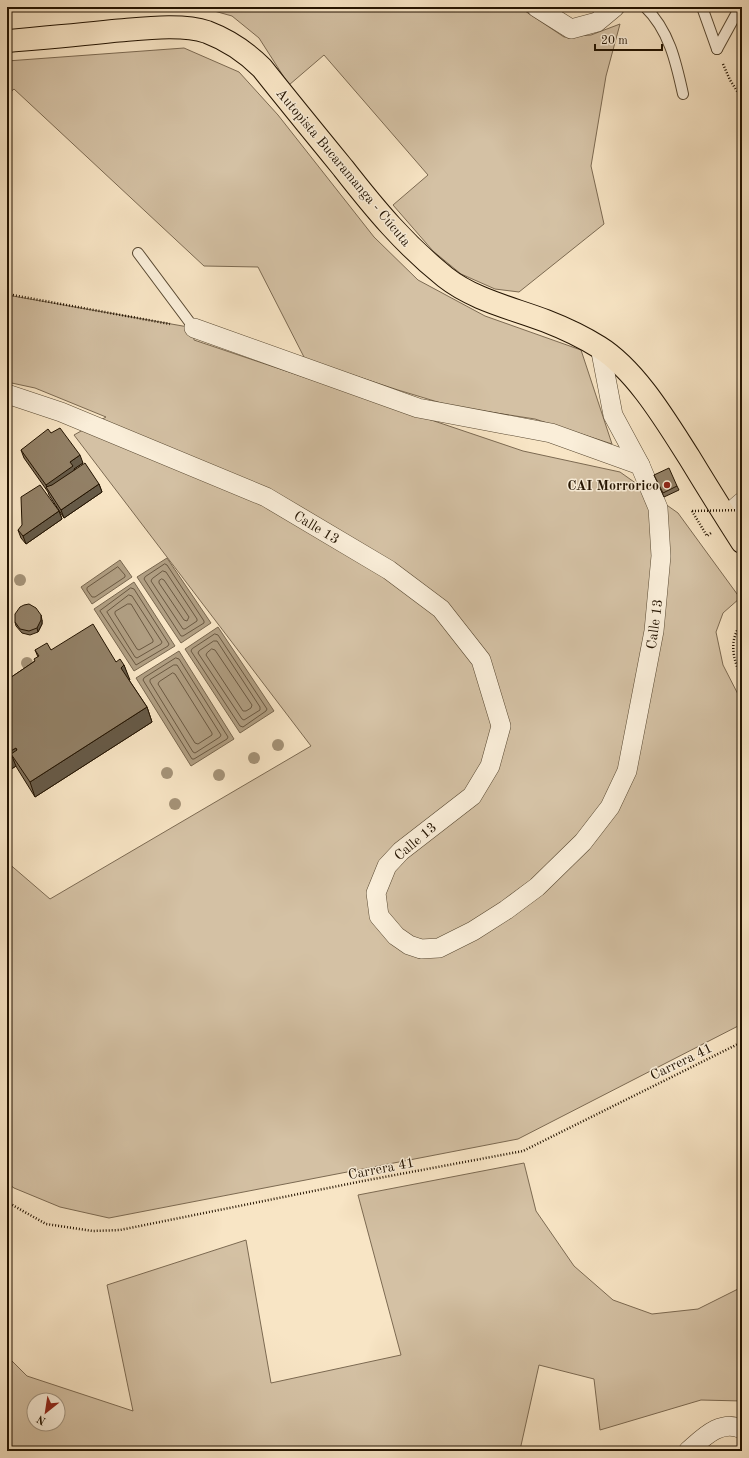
<svg xmlns="http://www.w3.org/2000/svg" width="749" height="1458" font-family="'Old Standard TT',serif">
<style>
.green{fill:#d4c1a4;stroke:#7c6a52;fill-rule:evenodd}
.water{fill:#b09e82;stroke:#78664e}
.lines{fill:none;stroke-linecap:round;stroke-linejoin:round}
.shore{stroke:#6a5841;stroke-width:1}
.service-casing{stroke:#584831;stroke-width:12}
.minor-casing{stroke:#584831;stroke-width:20}
.trunk-casing{stroke:#231300;stroke-width:24}
.path{stroke:#231300;stroke-width:2.5;stroke-dasharray:1 2;stroke-linecap:butt}
.service{stroke:#faeed9;stroke-width:10}
.minor{stroke:#faeed9;stroke-width:19}
.trunk{stroke:#f8e5c5;stroke-width:22}
.path-bridge{stroke:#231300;stroke-width:2.5;stroke-dasharray:1 2;stroke-linecap:butt}
.tree{fill:#a59378}
.wall{fill:#7e6e58;stroke:#231300}
.shaded-wall{fill:#665a47;stroke:#231300}
.building{fill:#928066;stroke:#231300}
.poi-dot{fill:#8f2418;stroke:#faeed9;stroke-width:1.5}
.labels{text-anchor:middle;stroke-width:3;stroke-linejoin:round;paint-order:stroke}
.street-label{font-size:14px;fill:#231300;stroke:#faeed9}
.poi-label{font-size:14px;font-weight:bold;fill:#231300;stroke:#faeed9;text-anchor:end}
</style>
<rect width="100%" height="100%" fill="#f8e5c5"/>
<filter id="stains"><feTurbulence type="fractalNoise" baseFrequency=".005" numOctaves="4"/><feColorMatrix values="0 0 0 0 .2 0 0 0 0 .09 0 0 0 0 .02 0 0 0 .5 -.17"/></filter>
<radialGradient id="worn" r=".72"><stop offset=".6" stop-color="#630" stop-opacity="0"/><stop offset="1" stop-color="#630" stop-opacity=".3"/></radialGradient>
<!-- green -->
<g class="green">
<polygon points="205,7 519,7 564,37 591,35 620,24 606,76 591,166 604,224 519,292 495,289 461,274 433,251 393,205 428,175 324,55 289,85 259,38 232,16 207,9"/>
<polygon points="184,48 239,72 278,115 374,237 418,280 485,316 581,350 612,444 535,419 451,406 398,390 305,359 258,267 204,266 14,89 7,95 7,61"/>
<polygon points="7,295 194,328 194,340 523,451 620,472 678,513 740,598 723,613 716,632 723,665 742,702 742,1024 518,1139 109,1218 60,1207 14,1188 7,1183 7,862 50,899 311,746 74,435 106,417 35,388 7,382"/>
<path d="M524,1163L536,1211L574,1266L613,1300L652,1314L698,1309L742,1287V1401L701,1400L600,1430L594,1379L539,1365L520,1450L517,1451H7V1356L27,1376L133,1411L107,1285L246,1240L271,1383L401,1355L358,1195ZM34,1400H58V1424H34Z"/>
</g>
<!-- water -->
<g class="water">
<polygon points="167,558 211,623 181,643 137,577"/>
<polygon points="120,560 132,577 92,604 81,587"/>
<polygon points="134,582 175,646 134,671 94,609"/>
<polygon points="218,627 274,711 240,733 185,649"/>
<polygon points="179,651 234,739 191,766 136,678"/>
</g>
<g class="lines">
<!-- shore -->
<g class="shore">
<polygon points="165,564 167,565 204,621 204,623 183,636 181,636 144,579 145,577"/>
<polygon points="118,567 125,575 125,577 95,597 92,597 87,590 87,588"/>
<polygon points="163,571 166,572 197,619 197,621 185,629 183,629 151,581 152,579"/>
<polygon points="162,579 164,580 189,617 187,621 184,620 159,583 159,581"/>
<polygon points="131,588 134,589 169,644 168,646 136,665 100,611"/>
<polygon points="129,595 132,596 162,642 161,644 137,658 135,657 107,612"/>
<polygon points="128,604 131,604 153,640 153,642 139,650 137,649 115,614 115,612"/>
<polygon points="215,634 218,635 267,709 266,711 243,727 240,726 191,651 192,649"/>
<polygon points="214,641 217,641 260,707 260,710 244,720 242,719 198,653 199,651"/>
<polygon points="212,649 215,650 252,705 251,708 246,711 243,711 206,655 207,653"/>
<polygon points="176,658 179,659 228,737 227,739 194,759 192,759 143,680 144,678"/>
<polygon points="174,665 177,665 221,735 220,737 195,753 193,752 150,682 150,680"/>
<polygon points="173,673 175,674 212,733 212,735 198,744 195,743 158,684 159,682"/>
</g>
<!-- service casing -->
<g class="service-casing">
<g id="service">
<path d="M645,7C669,30 676,62 683,94"/>
<polyline points="702,7 717,49"/>
<polyline points="717,49 740,7"/>
<polyline points="138,253 194,328"/>
</g>
</g>
<!-- minor casing -->
<g class="minor-casing">
<g id="minor">
<polyline points="536,7 571,29 597,22 615,7"/>
<polyline points="194,328 418,408 551,433 640,465"/>
<polyline points="7,394 61,412 266,497 389,570 441,609 481,660 501,726 490,766 472,796 401,851 387,866 376,893 379,916 396,936 409,945 421,949 439,948 473,931 506,910 537,887 583,842 610,807 627,771 654,631 661,556 658,508 640,465 613,415 600,347"/>
<polyline points="726,516 742,502"/>
<path d="M688,1451C703,1438 720,1419 742,1429"/>
</g>
</g>
<!-- trunk casing -->
<g class="trunk-casing">
<path id="trunk" d="M7,41C42,38 78,35 113,31C140,29 181,23 207,32C228,40 246,52 262,68C289,102 316,135 343,168C375,209 404,244 445,277C474,300 512,308 546,321C564,328 583,337 599,347C636,370 666,421 689,457C706,485 724,514 742,542"/>
</g>
<!-- path -->
<g class="path">
<polyline points="723,64 730,80 742,99"/>
<polyline points="7,294 170,324"/>
<polyline points="692,511 707,536 711,533"/>
<path d="M742,623C728,640 733,660 742,678"/>
<polyline points="7,1202 46,1224 93,1231 120,1230 363,1181 523,1151 742,1042"/>
</g>
<!-- service -->
<use href="#service" class="service"/>
<!-- minor -->
<use href="#minor" class="minor"/>
<!-- trunk -->
<use href="#trunk" class="trunk"/>
<!-- path-bridge -->
<polyline class="path-bridge" points="692,511 742,510"/>
</g>
<!-- trees -->
<g class="tree">
<circle cx="20" cy="580" r="6"/>
<circle cx="27" cy="663" r="6"/>
<circle cx="278" cy="745" r="6"/>
<circle cx="254" cy="758" r="6"/>
<circle cx="167" cy="773" r="6"/>
<circle cx="219" cy="775" r="6"/>
<circle cx="175" cy="804" r="6"/>
</g>
<!-- wall -->
<g class="wall">
<polygon points="51,433 83,463 74,469 75,470 99,484 102,492 64,518 49,495 48,492 24,458 21,450"/>
<polygon points="654,475 677,486 679,490 664,497"/>
<polygon points="59,511 62,519 26,544 21,538 18,530"/>
<polygon points="42,620 42,624 38,632 30,635 22,633 16,626 15,622"/>
<polygon points="35,650 51,650 116,662 124,665 129,680 147,707 152,722 35,797 17,768 16,766 7,772 7,680 35,661 38,657"/>
</g>
<!-- shaded-wall -->
<g class="shaded-wall">
<polygon points="80,455 83,463 74,469 76,474 47,488 46,485 70,462"/>
<polygon points="99,484 102,492 64,518 61,510"/>
<polygon points="59,511 62,519 26,544 23,536"/>
<polygon points="41,615 42,620 42,624 38,632 37,628"/>
<polygon points="124,665 130,680 126,682 121,668"/>
<polygon points="147,707 152,722 35,797 30,782"/>
<polygon points="16,748 21,763 11,754 16,766 7,772 7,753"/>
</g>
<!-- building -->
<g class="building">
<polygon points="60,428 80,455 70,462 73,466 46,485 21,450 48,429 51,433"/>
<polygon points="85,463 99,484 61,510 46,487 52,485"/>
<polygon points="669,468 677,486 663,493 654,475"/>
<polygon points="40,485 59,511 23,536 18,530 22,525 21,497"/>
<polygon points="29,604 36,608 41,615 41,620 37,628 29,631 20,629 15,622 15,614 20,607 24,605"/>
<polygon points="93,624 116,662 120,659 124,665 121,668 147,707 30,782 11,754 17,750 16,748 7,753 7,680 35,661 34,659 39,656 35,650 47,643 51,650"/>
</g>
<!-- markers -->
<circle class="poi-dot" cx="667" cy="485" r="4"/>
<g class="labels">
<!-- street labels -->
<g class="street-label">
<text transform="translate(344 167) rotate(50)" y="5">Autopista Bucaramanga - Cúcuta</text>
<text transform="translate(317 527) rotate(31)" y="5">Calle 13</text>
<text transform="translate(654 624) rotate(-82)" y="5">Calle 13</text>
<text transform="translate(415 841) rotate(-40)" y="5">Calle 13</text>
<text transform="translate(681 1061) rotate(-26)" y="5">Carrera 41</text>
<text transform="translate(381 1168) rotate(-11)" y="5">Carrera 41</text>
</g>
<!-- poi labels -->
<g class="poi-label">
<text x="659" y="490">CAI Morrorico</text>
</g>
</g>
<!-- margin -->
<rect width="749" height="1458" fill="none" stroke="#f8e5c5" stroke-width="24"/>
<rect x="8" y="8" width="733" height="1442" fill="none" stroke="#231300" stroke-width="2"/>
<rect x="12" y="12" width="725" height="1434" fill="none" stroke="#231300"/>
<!-- north arrow -->
<g transform="translate(46 1412) rotate(210)"><circle r="19" fill="#faeed9" stroke="#a49682"/>
<path d="M0-3L7 15L0 10L-7 15Z" fill="#8f2418"/>
<text y="-6" font-size="11" font-weight="bold" text-anchor="middle" fill="#231300">N</text>
</g>
<!-- scale -->
<path d="M595 44v6h67v-6" fill="none" stroke="#231300" stroke-width="2"/>
<text x="601" y="44" font-size="12" fill="#231300" stroke="#faeed9" stroke-width="3" paint-order="stroke">20 m</text>
<rect width="100%" height="100%" filter="url(#stains)"/>
<rect width="100%" height="100%" fill="url(#worn)"/>
</svg>
